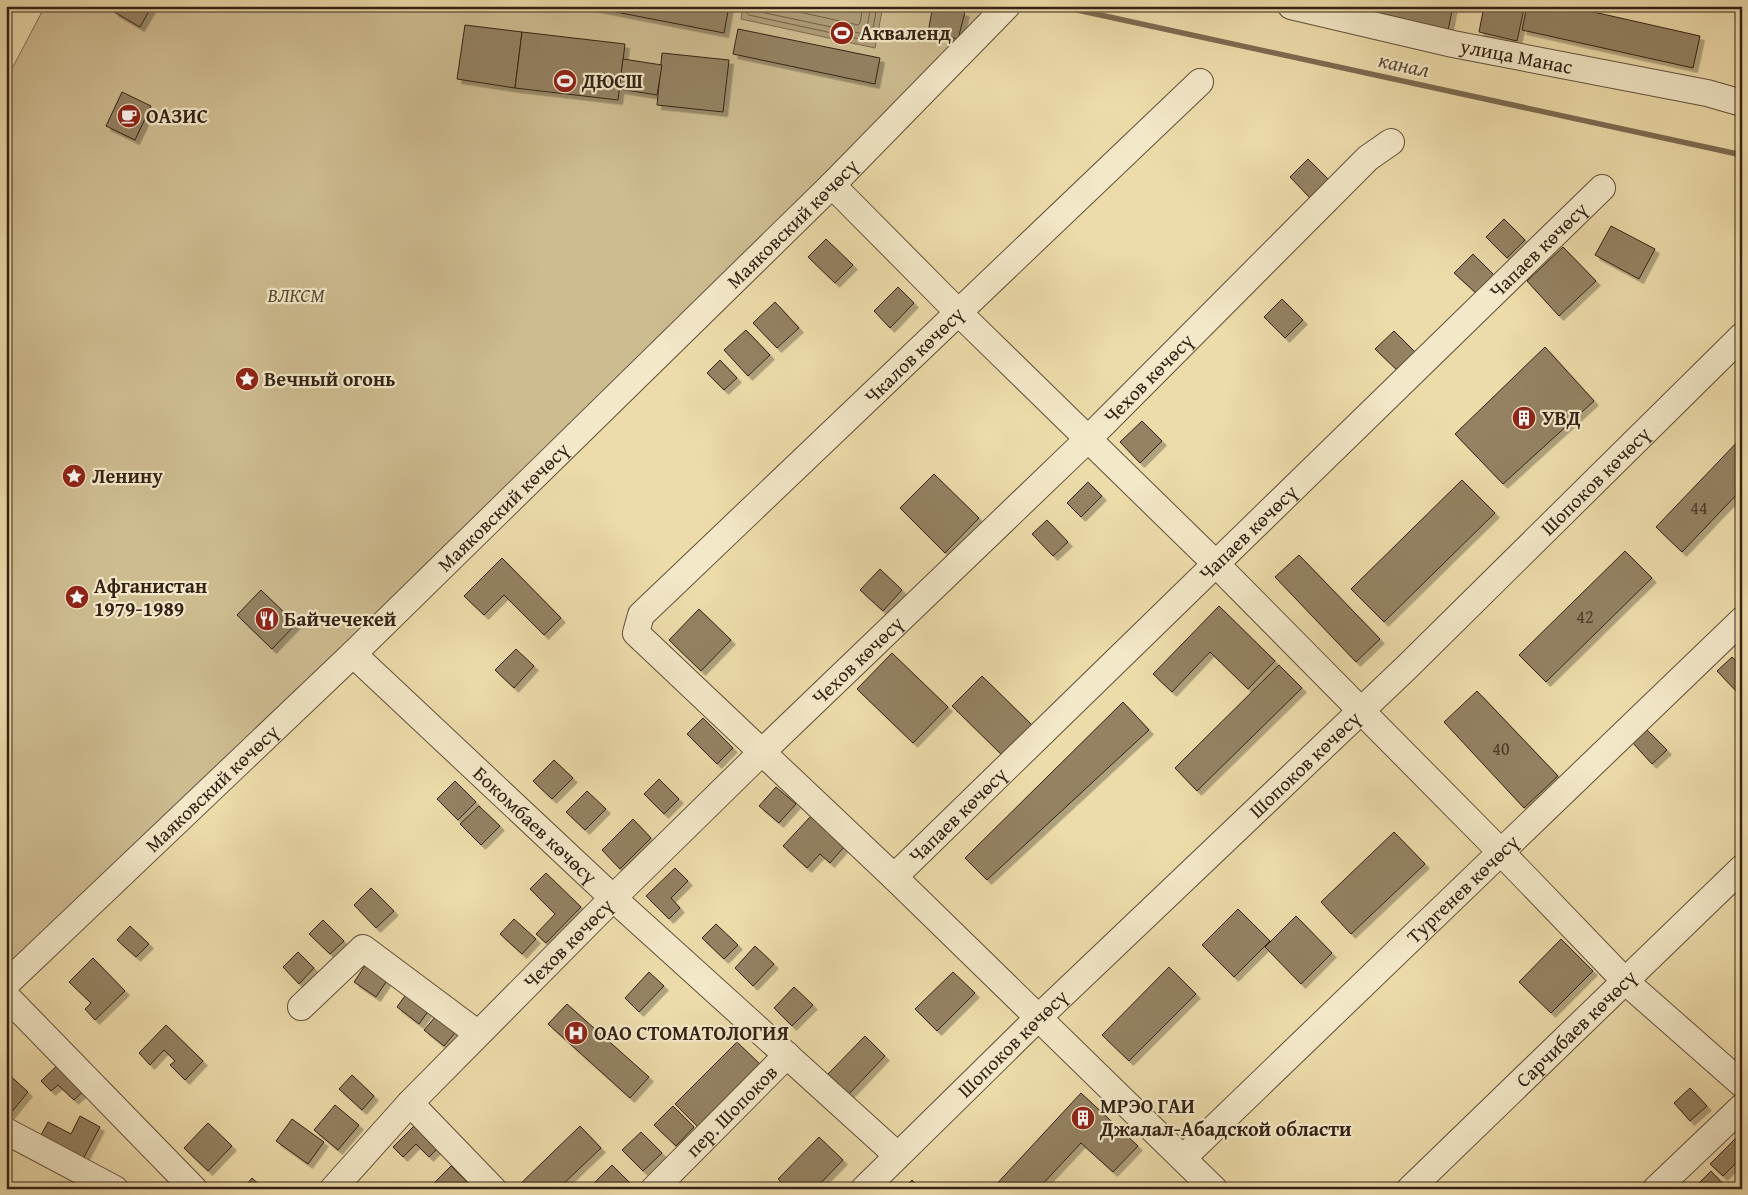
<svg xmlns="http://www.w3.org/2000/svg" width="1748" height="1195" font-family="'Gentium Book Plus',serif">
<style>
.green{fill:#cebc91;stroke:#816f54}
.water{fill:#ae9c78;stroke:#7d6b51}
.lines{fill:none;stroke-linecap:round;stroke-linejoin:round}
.shore{stroke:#715f47;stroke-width:1}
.stream{stroke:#7d6b51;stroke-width:5.5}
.building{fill:#948263;stroke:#342216;filter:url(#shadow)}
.minor-casing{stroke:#62503b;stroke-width:28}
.minor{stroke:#f3e8c8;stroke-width:26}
.labels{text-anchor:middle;stroke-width:4.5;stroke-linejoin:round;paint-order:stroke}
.number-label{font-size:18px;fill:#4c3a29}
.poi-label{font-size:20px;font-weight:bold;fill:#342216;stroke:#f3e8c8;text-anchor:start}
.street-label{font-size:20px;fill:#342216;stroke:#f3e8c8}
.park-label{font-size:20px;font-style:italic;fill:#5a4835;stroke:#f3e8c8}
.water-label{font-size:21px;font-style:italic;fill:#5f4d38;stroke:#f3e8c8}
</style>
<defs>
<filter id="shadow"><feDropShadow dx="4.5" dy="4.5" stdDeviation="0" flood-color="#0004"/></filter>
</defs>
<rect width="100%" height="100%" fill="#eddbaa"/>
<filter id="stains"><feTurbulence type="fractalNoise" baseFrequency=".004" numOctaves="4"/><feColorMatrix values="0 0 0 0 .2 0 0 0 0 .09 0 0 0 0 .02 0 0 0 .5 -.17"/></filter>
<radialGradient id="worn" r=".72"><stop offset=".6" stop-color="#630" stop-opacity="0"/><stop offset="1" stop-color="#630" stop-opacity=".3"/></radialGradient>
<!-- green -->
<polygon class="green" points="45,6 972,6 993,11 838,172 6,971 6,80"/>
<!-- water -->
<polygon class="water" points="743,6 883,6 875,48 741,19"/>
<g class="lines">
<!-- shore -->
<g class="shore">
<polyline points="748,6 747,13 749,15 869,41 871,40 877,6"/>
<polyline points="754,6 756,11 864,34 866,32 871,6"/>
<polyline points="772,6 858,25 860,23 863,6"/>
</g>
<!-- stream -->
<polyline class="stream" points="1059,6 1742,155"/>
</g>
<!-- building -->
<g class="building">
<polygon points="117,6 152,6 140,27 114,12"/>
<polygon points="585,6 729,6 724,33"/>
<polygon points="933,6 965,12 958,39 928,32"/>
<polygon points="1333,6 1453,6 1448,31"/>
<polygon points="1484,6 1511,6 1524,9 1517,41 1479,32"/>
<polygon points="1527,6 1567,6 1700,36 1693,68 1522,30"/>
<polygon points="465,25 522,32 515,88 457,79"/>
<polygon points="738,29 880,58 875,84 733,54"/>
<polygon points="522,32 625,44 618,100 515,88"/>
<polygon points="662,53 729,60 723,112 657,105"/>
<polygon points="623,59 662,65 657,95 619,89"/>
<polygon points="122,92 151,106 135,140 106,126"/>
<polygon points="1308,159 1329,180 1311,199 1290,177"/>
<polygon points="1504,219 1525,240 1507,258 1486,237"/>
<polygon points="1611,226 1655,249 1639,279 1595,255"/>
<polygon points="826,239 853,265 835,283 808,257"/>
<polygon points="1563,247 1596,281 1559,316 1527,281"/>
<polygon points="1473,254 1494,275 1476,293 1454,273"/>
<polygon points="898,287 914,303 890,328 874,311"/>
<polygon points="1282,299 1303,320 1285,338 1264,317"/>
<polygon points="775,302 799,328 777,348 753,323"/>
<polygon points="746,330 770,355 748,376 724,350"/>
<polygon points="1394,331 1415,352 1397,370 1375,349"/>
<polygon points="1545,347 1594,401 1503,484 1455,434"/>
<polygon points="720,360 737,378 724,390 707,373"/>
<polygon points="1142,421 1162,441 1140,463 1120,442"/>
<polygon points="1742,437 1742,489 1682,552 1656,527"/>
<polygon points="934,474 979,518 945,553 900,508"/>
<polygon points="1462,480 1495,513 1384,622 1351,589"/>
<polygon points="1088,482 1102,496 1081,517 1067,503"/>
<polygon points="1047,520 1068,542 1053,556 1032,534"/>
<polygon points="1625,551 1652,578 1546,682 1519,655"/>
<polygon points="1299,555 1380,639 1356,662 1275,577"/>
<polygon points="502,558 561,618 544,635 504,595 484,615 464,596"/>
<polygon points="880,569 902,590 883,611 860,590"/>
<polygon points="261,590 296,624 272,649 237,615"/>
<polygon points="1219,606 1275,661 1248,689 1210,652 1172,692 1153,674"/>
<polygon points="699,609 731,640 701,671 669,640"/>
<polygon points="516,649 534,666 514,688 495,670"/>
<polygon points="892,653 948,707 913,743 857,689"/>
<polygon points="1732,657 1742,667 1742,689 1738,693 1717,671"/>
<polygon points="1279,665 1302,688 1197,791 1175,768"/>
<polygon points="982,676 1036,729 1006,759 952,706"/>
<polygon points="1477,691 1558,776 1524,808 1444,722"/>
<polygon points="1123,702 1149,730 987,880 965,858"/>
<polygon points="703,718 733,748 717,764 687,734"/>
<polygon points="1646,729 1667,750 1652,764 1632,742"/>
<polygon points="554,760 573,778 552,799 533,781"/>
<polygon points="659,779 679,799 664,814 644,794"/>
<polygon points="455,781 476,802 458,820 437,799"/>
<polygon points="776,787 796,804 779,823 759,806"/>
<polygon points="587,791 606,809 585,830 566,812"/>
<polygon points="479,806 500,826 481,845 460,824"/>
<polygon points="811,816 844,847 830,863 820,854 807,868 783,846"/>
<polygon points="633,819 651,838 620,869 602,850"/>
<polygon points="1394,832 1425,864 1351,934 1321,902"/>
<polygon points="675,868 688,881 671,898 680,908 669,919 646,896"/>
<polygon points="546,873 581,907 546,943 536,934 555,914 530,889"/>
<polygon points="371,888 394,911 376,928 354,905"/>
<polygon points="1238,909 1270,941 1234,977 1202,945"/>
<polygon points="1296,916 1332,953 1301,984 1265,947"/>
<polygon points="514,919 536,939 522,954 500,934"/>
<polygon points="323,920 344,941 330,954 309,934"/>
<polygon points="716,924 738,945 724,959 702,938"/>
<polygon points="130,926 149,944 136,957 117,940"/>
<polygon points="1561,939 1593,971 1551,1013 1519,982"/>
<polygon points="755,946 774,964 753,986 735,968"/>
<polygon points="298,952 314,968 299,984 283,967"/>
<polygon points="93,958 125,991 95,1020 85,1009 91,1003 69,982"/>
<polygon points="366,964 388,979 376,997 354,982"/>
<polygon points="1169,967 1196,994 1129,1061 1102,1035"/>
<polygon points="649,972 664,986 639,1012 625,998"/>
<polygon points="953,972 975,993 937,1031 915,1009"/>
<polygon points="794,987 813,1005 792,1026 774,1008"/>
<polygon points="407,993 429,1010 419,1024 397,1007"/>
<polygon points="567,1004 649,1077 630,1098 548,1024"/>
<polygon points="436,1016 455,1033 444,1046 424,1030"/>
<polygon points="166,1025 203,1061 185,1080 170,1065 175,1061 164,1050 150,1065 139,1053"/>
<polygon points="865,1036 885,1056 849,1094 828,1074"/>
<polygon points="737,1042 765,1069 702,1131 675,1104"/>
<polygon points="63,1060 89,1086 74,1100 58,1085 51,1091 41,1081"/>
<polygon points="6,1072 28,1092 6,1119"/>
<polygon points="352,1075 374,1096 362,1110 339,1089"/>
<polygon points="1690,1088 1707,1106 1690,1121 1674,1103"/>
<polygon points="1081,1093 1138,1146 1113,1172 1081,1143 1038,1189 992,1189"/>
<polygon points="335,1105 359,1125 338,1150 314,1130"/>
<polygon points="673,1106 694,1127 676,1146 654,1125"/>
<polygon points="80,1116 100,1127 82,1161 39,1139 48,1122 71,1134"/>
<polygon points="292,1119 324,1142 308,1164 276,1141"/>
<polygon points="208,1123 232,1146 208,1171 184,1148"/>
<polygon points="416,1124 439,1147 429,1157 416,1144 403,1157 393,1147"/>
<polygon points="580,1126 601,1148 558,1189 515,1189"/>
<polygon points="641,1132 662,1153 643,1171 622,1150"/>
<polygon points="1742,1132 1742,1157 1723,1176 1710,1164"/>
<polygon points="819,1137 843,1160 815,1189 788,1189 778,1179"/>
<polygon points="612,1165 633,1186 630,1189 599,1189 594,1183"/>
<polygon points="451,1166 469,1184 463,1189 432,1189 430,1187"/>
<polygon points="1711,1171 1728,1189 1701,1189 1697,1185"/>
<polygon points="252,1178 264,1189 243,1189"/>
<polygon points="912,1180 921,1189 903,1189"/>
</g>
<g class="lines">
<!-- minor casing -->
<g class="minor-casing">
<g id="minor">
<path id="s1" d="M1291,6L1453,44L1707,93L1742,103"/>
<polyline points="1200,82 641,615 636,633 894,877 1214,1189"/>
<polyline points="832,185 958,312 1216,564 1496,847 1625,981 1742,1084"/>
<path id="s2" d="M353,654L613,898L897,1155"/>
<path id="s3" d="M894,877L1602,188"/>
<path id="s4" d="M6,984L353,654L832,185L1007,6"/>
<polyline points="6,996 194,1189"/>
<polyline points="301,1007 363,948 477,1033"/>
<polyline points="410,1103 493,1189"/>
<polyline points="6,1131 115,1189"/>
<path id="s5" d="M1183,1158L1742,620"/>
<path id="s6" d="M333,1189L410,1103L613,898L763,751L1087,440L1368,158L1391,142"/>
<path id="s7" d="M654,1189L787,1055"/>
<path id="s8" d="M864,1189L1038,1018L1407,667L1742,336"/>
<path id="s9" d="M1410,1189L1742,868"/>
<polyline points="1656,1189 1742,1107"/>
</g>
</g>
<!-- minor -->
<use href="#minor" class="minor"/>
</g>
<!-- icons -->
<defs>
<g id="stadium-disc" transform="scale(1.25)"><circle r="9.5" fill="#8f2418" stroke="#f3e8c8"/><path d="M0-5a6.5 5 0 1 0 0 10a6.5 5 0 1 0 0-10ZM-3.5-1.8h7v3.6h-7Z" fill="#fff"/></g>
<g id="cafe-disc" transform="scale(1.25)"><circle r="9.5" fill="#8f2418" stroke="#f3e8c8"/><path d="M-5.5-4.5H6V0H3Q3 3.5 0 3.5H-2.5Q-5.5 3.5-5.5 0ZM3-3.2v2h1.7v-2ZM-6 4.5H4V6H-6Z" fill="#fff"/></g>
<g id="sight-disc" transform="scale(1.25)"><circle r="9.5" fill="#8f2418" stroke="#f3e8c8"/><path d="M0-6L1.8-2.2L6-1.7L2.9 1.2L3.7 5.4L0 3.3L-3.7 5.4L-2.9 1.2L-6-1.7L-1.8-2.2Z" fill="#fff"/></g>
<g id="building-disc" transform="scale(1.25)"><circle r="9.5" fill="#8f2418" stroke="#f3e8c8"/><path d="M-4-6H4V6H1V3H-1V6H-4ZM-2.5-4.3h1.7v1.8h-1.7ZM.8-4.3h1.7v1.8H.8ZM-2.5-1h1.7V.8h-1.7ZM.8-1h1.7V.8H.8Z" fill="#fff"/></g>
<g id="restaurant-disc" transform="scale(1.25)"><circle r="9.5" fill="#8f2418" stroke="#f3e8c8"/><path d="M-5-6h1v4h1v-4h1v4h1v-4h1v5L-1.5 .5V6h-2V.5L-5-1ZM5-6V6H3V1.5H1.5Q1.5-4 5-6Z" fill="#fff"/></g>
<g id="hospital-disc" transform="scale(1.25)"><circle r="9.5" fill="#8f2418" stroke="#f3e8c8"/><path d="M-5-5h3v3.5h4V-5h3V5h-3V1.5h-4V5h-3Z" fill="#fff"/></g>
</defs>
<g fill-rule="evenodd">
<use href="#stadium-disc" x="842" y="33"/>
<use href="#stadium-disc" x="565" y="81"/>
<use href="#cafe-disc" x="129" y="116"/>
<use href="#sight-disc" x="247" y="379"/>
<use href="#building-disc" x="1524" y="418"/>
<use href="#sight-disc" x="74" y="476"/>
<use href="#sight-disc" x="77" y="597"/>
<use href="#restaurant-disc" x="267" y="619"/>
<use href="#hospital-disc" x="576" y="1033"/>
<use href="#building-disc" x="1083" y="1118"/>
</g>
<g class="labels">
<!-- number labels -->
<g class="number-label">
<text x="1699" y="514">44</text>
<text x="1585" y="623">42</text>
<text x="1501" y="755">40</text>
</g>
<!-- poi labels -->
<g class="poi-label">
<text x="860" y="40">Акваленд</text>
<text x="582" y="88">ДЮСШ</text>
<text x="146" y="123">ОАЗИС</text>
<text x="264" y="386">Вечный огонь</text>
<text x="1542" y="425">УВД</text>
<text x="92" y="483">Ленину</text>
<text x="94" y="593">Афганистан<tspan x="94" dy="23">1979-1989</tspan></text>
<text x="284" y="626">Байчечекей</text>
<text x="594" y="1040">ОАО СТОМАТОЛОГИЯ</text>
<text x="1100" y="1113">МРЭО ГАИ<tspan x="1100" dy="23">Джалал-Абадской области</tspan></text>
</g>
<!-- street labels -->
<g class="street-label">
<text dy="7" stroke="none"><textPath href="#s1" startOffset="231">улица Манас</textPath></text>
<text dy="7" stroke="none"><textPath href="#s4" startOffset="1094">Маяковский көчөсү</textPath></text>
<text dy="7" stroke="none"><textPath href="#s3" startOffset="899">Чапаев көчөсү</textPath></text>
<text transform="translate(914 355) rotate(-44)" y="7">Чкалов көчөсү</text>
<text dy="7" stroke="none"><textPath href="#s6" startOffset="1150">Чехов көчөсү</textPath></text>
<text dy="7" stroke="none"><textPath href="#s8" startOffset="1018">Шопоков көчөсү</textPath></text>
<text dy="7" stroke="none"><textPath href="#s4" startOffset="689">Маяковский көчөсү</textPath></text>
<text dy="7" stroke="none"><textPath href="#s3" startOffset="494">Чапаев көчөсү</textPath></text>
<text dy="7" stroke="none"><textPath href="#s6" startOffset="745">Чехов көчөсү</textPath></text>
<text dy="7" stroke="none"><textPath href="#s8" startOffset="612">Шопоков көчөсү</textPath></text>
<text dy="7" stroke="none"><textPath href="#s4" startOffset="284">Маяковский көчөсү</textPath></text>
<text dy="7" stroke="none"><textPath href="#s3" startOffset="89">Чапаев көчөсү</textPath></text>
<text dy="7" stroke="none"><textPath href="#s2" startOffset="250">Бокомбаев көчөсү</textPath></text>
<text dy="7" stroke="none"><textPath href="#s5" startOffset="388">Тургенев көчөсү</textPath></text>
<text dy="7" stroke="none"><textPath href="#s6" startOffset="340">Чехов көчөсү</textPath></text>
<text dy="7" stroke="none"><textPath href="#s9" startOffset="231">Сарчибаев көчөсү</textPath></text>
<text dy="7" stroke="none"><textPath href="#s8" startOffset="208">Шопоков көчөсү</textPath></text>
<text dy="7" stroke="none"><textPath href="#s7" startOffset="110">пер. Шопоков</textPath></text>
</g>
<!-- park labels -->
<g class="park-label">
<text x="296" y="302">ВЛКСМ</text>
</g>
<!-- water labels -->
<g class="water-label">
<text transform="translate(1404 65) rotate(12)" y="7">канал</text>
</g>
</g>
<!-- margin -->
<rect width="1748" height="1195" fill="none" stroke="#eddbaa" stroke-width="25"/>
<rect x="8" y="8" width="1733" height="1180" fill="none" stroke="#342216" stroke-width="2.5"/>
<rect x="12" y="12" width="1723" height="1170" fill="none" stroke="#342216"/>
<rect width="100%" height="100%" filter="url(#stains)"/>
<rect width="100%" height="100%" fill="url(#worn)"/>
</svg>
